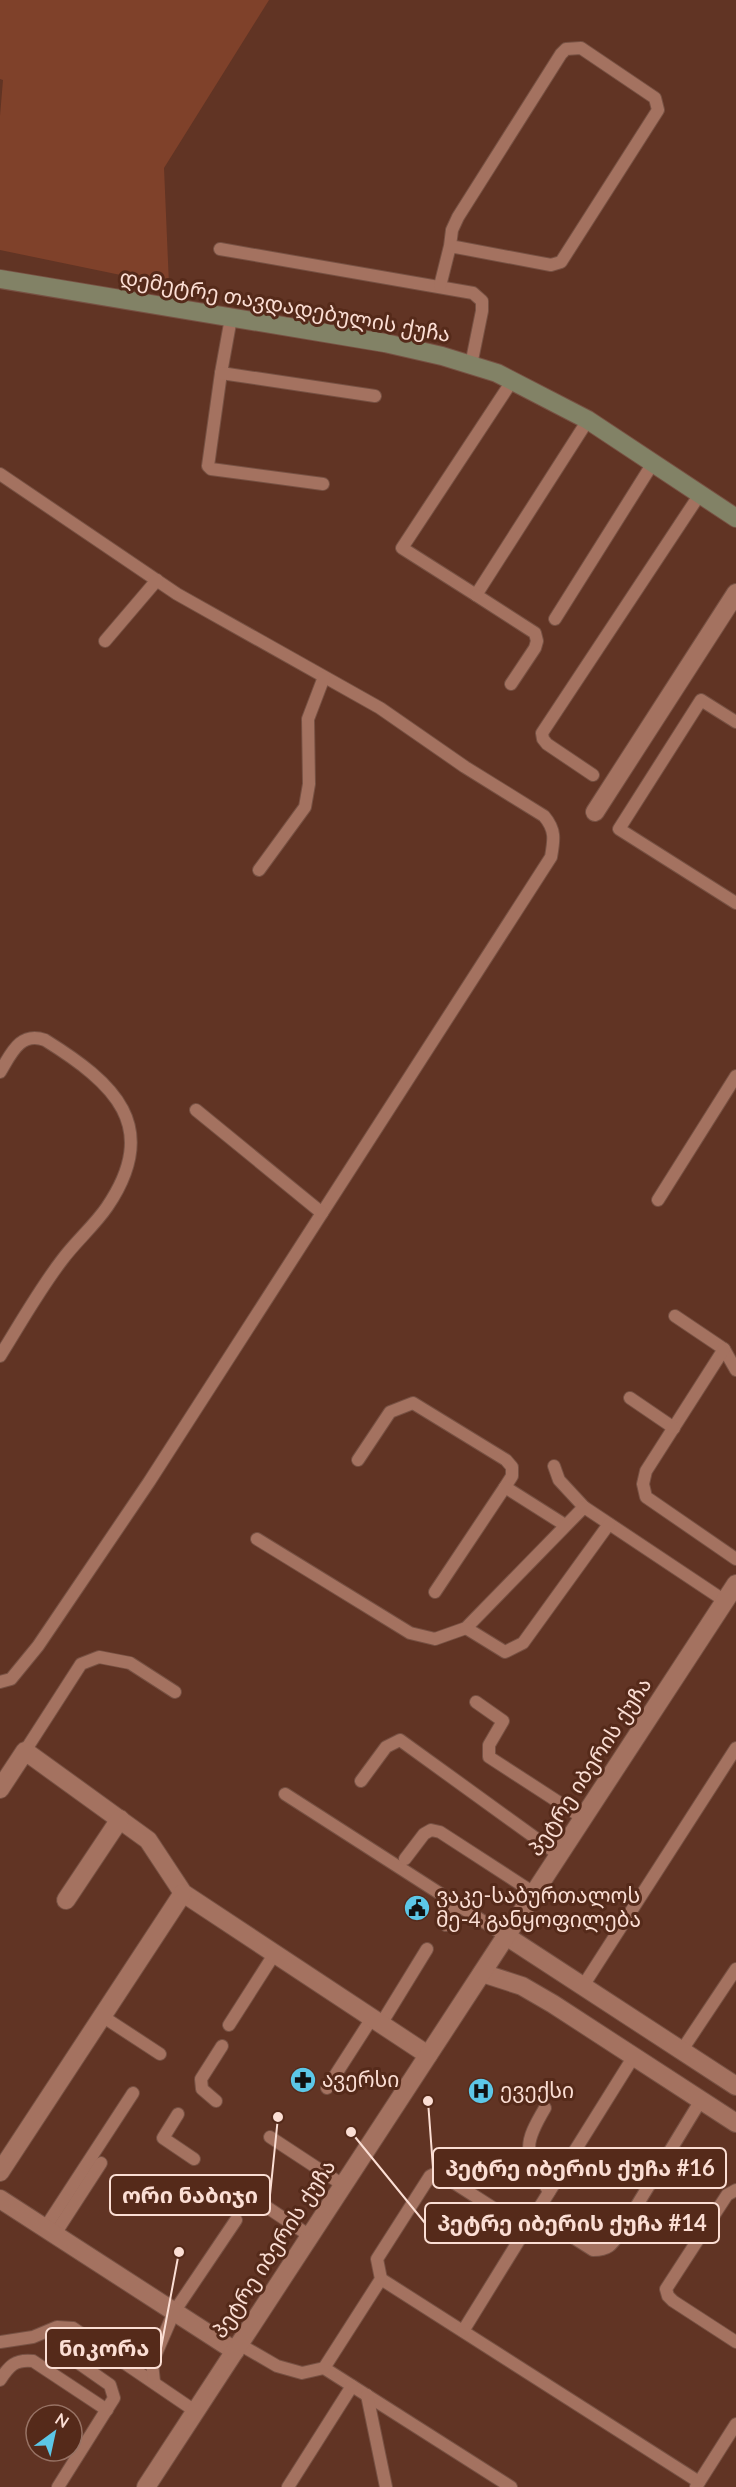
<svg xmlns="http://www.w3.org/2000/svg" width="736" height="2487" font-family="Lato,'Noto Sans Georgian',sans-serif">
<style>
.green{fill:#7f412a}
.lines{fill:none;stroke-linecap:round;stroke-linejoin:round}
.service-casing{stroke:#775143;stroke-width:14}
.minor-casing{stroke:#775143;stroke-width:20}
.tertiary-casing{stroke:#775143;stroke-width:20}
.secondary-casing{stroke:#775143;stroke-width:20}
.service{stroke:#a47260;stroke-width:12}
.minor{stroke:#a47260;stroke-width:18}
.tertiary{stroke:#a47260;stroke-width:18}
.secondary{stroke:#828266;stroke-width:18}
.labels{text-anchor:middle;stroke-width:6;stroke-linejoin:round;paint-order:stroke}
.street-label{font-size:21px;fill:#fbded4;stroke:#552a1a}
.poi-label{font-size:21px;fill:#fbded4;stroke:#552a1a;text-anchor:start}
.leader{fill:none;stroke:#fbded4;stroke-width:2}
.callout-dot{fill:#fbded4;stroke:#552a1a;stroke-width:2}
.callout{fill:#552a1a;stroke:#fbded4;stroke-width:2}
.callout-label{font-size:22px;text-anchor:middle;font-weight:bold;fill:#fbded4}
</style>
<rect width="100%" height="100%" fill="#613424"/>
<!-- green -->
<polygon class="green" points="0,0 269,0 164,168 169,285 0,250 0,116 3,80 0,79"/>
<g class="lines">
<!-- service casing -->
<g class="service-casing">
<g id="service">
<polyline points="220,249 473,293 482,301 482,311 471,365"/>
<polyline points="440,286 450,246 551,265 561,262 658,110 655,98 581,48 566,49 561,54 458,217 452,230 450,246"/>
<polyline points="231,318 221,373 208,466 211,469 323,484"/>
<polyline points="221,373 375,396"/>
<polyline points="512,381 402,548 476,595 588,420"/>
<path d="M0,474L177,594L380,708L465,767L544,816C556,830 554,840 551,857L149,1482L38,1646L11,1679L0,1682"/>
<polyline points="476,595 535,633 537,641 535,648 511,684"/>
<polyline points="555,619 653,463"/>
<polyline points="105,641 157,580"/>
<polyline points="736,722 701,700 619,829 736,903"/>
<polyline points="593,775 547,744 543,739 542,733 700,494"/>
<polyline points="259,870 305,807 309,784 308,719 324,677"/>
<path d="M0,1072C11,1054 20,1031 45,1040C114,1083 162,1126 107,1207C94,1226 76,1241 62,1260C39,1290 20,1324 0,1356"/>
<polyline points="196,1110 322,1213"/>
<polyline points="658,1200 736,1076"/>
<polyline points="675,1316 724,1349 736,1370"/>
<polyline points="724,1349 646,1471 643,1484 646,1497 736,1559"/>
<polyline points="630,1398 674,1428"/>
<polyline points="358,1460 390,1412 413,1403 506,1460 512,1467 512,1476 505,1487 565,1525"/>
<polyline points="554,1466 559,1480 584,1507"/>
<polyline points="257,1539 410,1633 435,1639 466,1628 584,1507 725,1601"/>
<polyline points="435,1592 505,1487"/>
<polyline points="466,1628 505,1652 523,1643 609,1524"/>
<polyline points="476,1702 503,1721 489,1745 489,1757 583,1818"/>
<polyline points="25,1751 81,1664 99,1657 130,1663 175,1692"/>
<polyline points="361,1781 386,1747 400,1740 559,1855"/>
<polyline points="285,1794 506,1936"/>
<polyline points="405,1859 424,1834 431,1830 440,1832 534,1893"/>
<polyline points="446,1925 457,1905"/>
<polyline points="583,1986 736,1748"/>
<polyline points="102,2016 160,2054"/>
<polyline points="381,2024 427,1949"/>
<polyline points="229,2025 275,1953"/>
<polyline points="682,2050 736,1969"/>
<polyline points="327,2088 372,2018"/>
<polyline points="216,2101 202,2089 201,2079 222,2046"/>
<path d="M545,2108C520,2150 527,2151 549,2192"/>
<polyline points="178,2114 163,2138 194,2159"/>
<polyline points="270,2137 343,2185"/>
<polyline points="237,2187 310,2236"/>
<polyline points="736,2190 727,2195 666,2289 668,2296 673,2301 736,2342"/>
<path d="M536,2214L593,2250C608,2250 612,2245 620,2233L701,2100"/>
<polyline points="45,2228 133,2093"/>
<polyline points="55,2234 101,2163"/>
<polyline points="381,2279 699,2482"/>
<polyline points="463,2331 526,2229"/>
<polyline points="0,2342 33,2337 57,2327 73,2328 195,2411"/>
<polyline points="239,2344 277,2366 302,2373 324,2368 511,2487"/>
<polyline points="324,2368 381,2279 377,2259 430,2176 434,2174 445,2177 526,2229 634,2056"/>
<path d="M0,2380C9,2366 15,2359 33,2361L107,2410"/>
<polyline points="154,2382 152,2363 174,2312 236,2220"/>
<polyline points="367,2395 386,2487"/>
<polyline points="58,2487 114,2398 110,2385 80,2364"/>
<polyline points="288,2487 352,2386"/>
<polyline points="696,2487 736,2424"/>
</g>
</g>
<!-- minor casing -->
<g class="minor-casing">
<g id="minor">
<polyline points="595,812 736,593"/>
<polyline points="0,1789 25,1751 148,1840 183,1893 428,2055"/>
<polyline points="66,1900 120,1819"/>
<polyline points="0,2172 183,1893"/>
<polyline points="0,2199 235,2351"/>
</g>
</g>
<!-- tertiary casing -->
<g class="tertiary-casing">
<g id="tertiary">
<polyline points="506,1936 736,2086"/>
<polyline points="482,1973 522,1986 553,2004 736,2123"/>
<polyline points="146,2487 736,1584"/>
</g>
</g>
<!-- secondary casing -->
<g class="secondary-casing">
<polyline id="secondary" points="0,279 385,343 442,356 497,373 588,420 736,518"/>
</g>
<!-- service -->
<use href="#service" class="service"/>
<!-- minor -->
<use href="#minor" class="minor"/>
<!-- tertiary -->
<use href="#tertiary" class="tertiary"/>
<!-- secondary -->
<use href="#secondary" class="secondary"/>
</g>
<!-- icons -->
<defs>
<g id="civic-disc" transform="scale(1.35)"><circle r="9.5" fill="#5cc7e7" stroke="#552a1a"/><path d="M-.6-6.5H3V-4.5H.6V-3L4-1V1h2V6H-6V1h2V-1L-.6-3ZM-1.2 2.5V6h2.4V2.5Z" fill="#111"/></g>
<g id="pharmacy-disc" transform="scale(1.35)"><circle r="9.5" fill="#5cc7e7" stroke="#552a1a"/><path d="M-2-6h4v4h4v4h-4v4h-4v-4h-4v-4h4Z" fill="#111"/></g>
<g id="hospital-disc" transform="scale(1.35)"><circle r="9.5" fill="#5cc7e7" stroke="#552a1a"/><path d="M-5-5h3v3.5h4V-5h3V5h-3V1.5h-4V5h-3Z" fill="#111"/></g>
</defs>
<g fill-rule="evenodd">
<use href="#civic-disc" x="417" y="1908"/>
<use href="#pharmacy-disc" x="303" y="2080"/>
<use href="#hospital-disc" x="481" y="2091"/>
</g>
<g class="labels">
<!-- street labels -->
<g class="street-label">
<text transform="translate(285 306) rotate(10)" y="7">დემეტრე თავდადებულის ქუჩა</text>
<text transform="translate(590 1767) rotate(-57)" y="7">პეტრე იბერის ქუჩა</text>
<text transform="translate(274 2249) rotate(-57)" y="7">პეტრე იბერის ქუჩა</text>
</g>
<!-- poi labels -->
<g class="poi-label">
<text x="436" y="1903">ვაკე-საბურთალოს<tspan x="436" dy="24">მე-4 განყოფილება</tspan></text>
<text x="322" y="2087">ავერსი</text>
<text x="500" y="2098">ევექსი</text>
</g>
</g>
<!-- callouts -->
<path class="leader" d="M428 2101L433 2168M278 2117L270 2195M351 2132L425 2223M179 2252L161 2348"/>
<g class="callout-dot">
<circle cx="428" cy="2101" r="6"/>
<circle cx="278" cy="2117" r="6"/>
<circle cx="351" cy="2132" r="6"/>
<circle cx="179" cy="2252" r="6"/>
</g>
<g class="callout">
<rect x="433" y="2148" width="293" height="40" rx="6"/>
<rect x="110" y="2175" width="160" height="40" rx="6"/>
<rect x="425" y="2203" width="294" height="40" rx="6"/>
<rect x="46" y="2328" width="115" height="40" rx="6"/>
</g>
<g class="callout-label">
<text x="580" y="2176">პეტრე იბერის ქუჩა #16</text>
<text x="190" y="2203">ორი ნაბიჯი</text>
<text x="572" y="2231">პეტრე იბერის ქუჩა #14</text>
<text x="104" y="2356">ნიკორა</text>
</g>
<!-- north arrow -->
<g transform="translate(54 2433) rotate(33)"><circle r="28" fill="#552a1a" stroke="#977264" stroke-width="1.5"/>
<path d="M0-4.5L10 22L0 15L-10 22Z" fill="#5cc7e7"/>
<text y="-9" font-size="16" font-weight="bold" text-anchor="middle" fill="#fbded4">N</text>
</g>
</svg>
